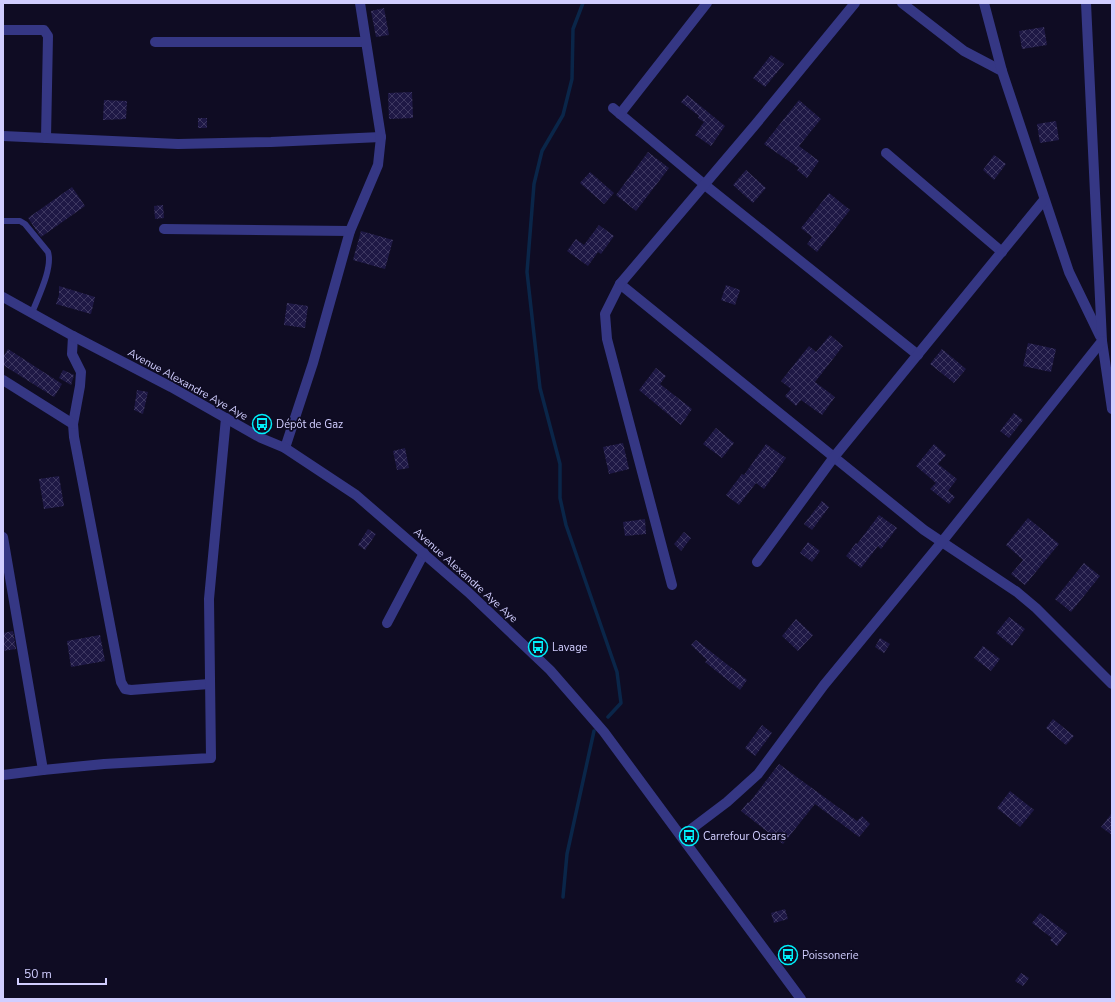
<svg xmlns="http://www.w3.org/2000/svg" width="1115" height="1002" font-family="'Nunito Sans',sans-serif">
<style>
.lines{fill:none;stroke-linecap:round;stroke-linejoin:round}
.stream{stroke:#0a2649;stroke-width:3.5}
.building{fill:url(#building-cross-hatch)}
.service{stroke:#353784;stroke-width:6}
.minor{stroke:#353784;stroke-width:10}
.tertiary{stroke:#353784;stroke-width:10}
.labels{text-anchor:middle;stroke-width:3.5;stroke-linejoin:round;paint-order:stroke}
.street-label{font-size:11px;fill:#d1ceff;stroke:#0f0c23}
.poi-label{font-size:11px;fill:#d1ceff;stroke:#0f0c23;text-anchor:start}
</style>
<defs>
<pattern id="building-cross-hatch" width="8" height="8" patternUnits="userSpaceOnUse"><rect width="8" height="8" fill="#1e1845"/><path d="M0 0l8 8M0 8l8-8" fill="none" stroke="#3e3861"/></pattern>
</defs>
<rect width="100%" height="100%" fill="#0f0c23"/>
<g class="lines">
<!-- stream -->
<g class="stream">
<polyline points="583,3 573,29 572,79 563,115 542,151 534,184 527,272 540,388 560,464 560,498 566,525 617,672 621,703 608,717"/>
<polyline points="563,897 567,854 594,731"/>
</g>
</g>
<!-- building -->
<g class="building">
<polygon points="384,8 389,35 376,37 371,11"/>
<polygon points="1044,27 1047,45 1022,49 1019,31"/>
<polygon points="771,55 784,64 765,87 753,78"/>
<polygon points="412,92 413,118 389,119 388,93"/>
<polygon points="687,95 725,126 711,146 695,135 704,122 698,118 699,116 681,102"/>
<polygon points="104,100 127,101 126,119 103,120"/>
<polygon points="799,100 821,119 799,146 819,161 807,178 797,170 799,168 764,144"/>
<rect x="198" y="118" width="9" height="10"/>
<polygon points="1056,121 1059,140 1040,143 1037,124"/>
<polygon points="648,152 669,168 636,211 616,195"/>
<polygon points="994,155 1006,164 994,180 983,170"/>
<polygon points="746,170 766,188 753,203 733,185"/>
<polygon points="590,172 614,193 604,204 580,183"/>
<polygon points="72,187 85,206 41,237 28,218"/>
<polygon points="829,193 850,210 817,252 807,244 812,237 801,228"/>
<polygon points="163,205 164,218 155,219 154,206"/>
<polygon points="599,225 614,236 601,254 598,252 588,266 567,251 576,239 584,245"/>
<polygon points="361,231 393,240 385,269 353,260"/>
<polygon points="726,285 740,290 735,305 721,300"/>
<polygon points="59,286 95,297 91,314 56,304 59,295"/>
<polygon points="287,303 308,306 305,328 284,325"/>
<polygon points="830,335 843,346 815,382 835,397 822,415 801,400 796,406 785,396 791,389 781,381 809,346 816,352"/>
<polygon points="1028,343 1056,349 1051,372 1023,366"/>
<polygon points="8,349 62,384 54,397 3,365 3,357"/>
<polygon points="942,349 966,369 954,383 930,364"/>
<polygon points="656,368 666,376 660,384 692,409 681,425 639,390"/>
<polygon points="63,370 74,375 71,385 59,378"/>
<polygon points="137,390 148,392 143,414 134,410"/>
<polygon points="1014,413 1023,420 1009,438 1000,431"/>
<polygon points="716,428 734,443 722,458 703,444"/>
<polygon points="623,443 629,469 609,474 603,447"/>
<polygon points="766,444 786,458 764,489 756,483 739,505 726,495 742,474 744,475"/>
<polygon points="934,444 946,455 938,464 957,479 948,491 955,497 949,504 930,489 936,483 916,466"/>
<polygon points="405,448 409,468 397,470 393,451"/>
<polygon points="59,476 64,506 44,509 39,479"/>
<polygon points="822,501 829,507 812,530 804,524"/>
<polygon points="879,515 897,528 881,549 878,546 861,568 846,556 856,543 857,544"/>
<polygon points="1028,518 1059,544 1025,585 1011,574 1023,560 1006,545"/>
<polygon points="645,519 646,534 625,536 623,522"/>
<polygon points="368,529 376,534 365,550 358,545"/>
<polygon points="684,532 691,538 681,551 674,544"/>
<polygon points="808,542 820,551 812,562 800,553"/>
<polygon points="1084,563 1100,576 1071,612 1055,599"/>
<polygon points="1009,617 1025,629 1012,646 996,633"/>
<polygon points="796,619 813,635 798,651 782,636"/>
<polygon points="13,631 16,649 3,651 3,633"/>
<polygon points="100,635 105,661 71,667 67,641"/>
<polygon points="880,638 890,644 884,653 875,647"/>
<polygon points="696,640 747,680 740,690 705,662 707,660 691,645"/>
<polygon points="983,646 1000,659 991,671 974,658"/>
<polygon points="1053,719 1074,736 1066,745 1046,728"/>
<polygon points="762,725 772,733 755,756 745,748"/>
<polygon points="779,764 857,821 862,816 870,824 859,837 815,804 783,844 741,811 748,802 749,803"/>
<polygon points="1010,791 1034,810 1020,827 997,808"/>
<polygon points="1112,813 1112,835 1101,827"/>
<polygon points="785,909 788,919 774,923 771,913"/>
<polygon points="1040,913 1067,933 1057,946 1050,940 1052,938 1032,923"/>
<polygon points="1021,973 1029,978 1023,986 1015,981"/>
</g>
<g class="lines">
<!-- service -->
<path class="service" d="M3,221H20L25,224L48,252C53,268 38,297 32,313"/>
<!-- minor -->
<g class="minor">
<polyline points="902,3 964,51 1002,71"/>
<polyline points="984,3 1002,71 1069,272 1100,336"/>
<polyline points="1086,3 1102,341 1112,409"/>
<polyline points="3,30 44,30 48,36 46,138"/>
<polyline points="155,42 365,42"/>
<polyline points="613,108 705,185 918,355"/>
<polyline points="620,114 707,3"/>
<polyline points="3,136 178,144 271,142 381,137"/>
<polyline points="886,153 1002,252"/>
<polyline points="164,229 350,231"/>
<polyline points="620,284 924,530 1017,592 1036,608 1112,684"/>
<polyline points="73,336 72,354 81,372 80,386 73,424 74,437 121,682 125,689 131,690 209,684"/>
<polyline points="3,380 73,424"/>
<polyline points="285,448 313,363 350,231 378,165 381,137 360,3"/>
<polyline points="3,537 43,770 3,775"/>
<polyline points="757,562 834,457 1044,200"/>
<polyline points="672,585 607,339 605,314 620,284 755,125 855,3"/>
<polyline points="387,623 424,553"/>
<polyline points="43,770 104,764 211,758 209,599 226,418"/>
<polyline points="682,836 727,802 758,774 824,685 941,543 1102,341"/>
</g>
<!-- tertiary -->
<polyline class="tertiary" points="3,297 73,336 171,387 261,438 285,448 356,495 468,592 550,670 604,732 801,999"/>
</g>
<!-- icons -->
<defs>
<g id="bus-ring" transform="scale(1)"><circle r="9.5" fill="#0f0c23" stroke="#00eff9" stroke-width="1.5"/><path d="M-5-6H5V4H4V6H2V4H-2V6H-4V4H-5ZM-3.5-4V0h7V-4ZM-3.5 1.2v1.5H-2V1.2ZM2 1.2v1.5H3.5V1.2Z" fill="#00eff9"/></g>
</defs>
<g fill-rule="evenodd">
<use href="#bus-ring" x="262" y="424"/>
<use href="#bus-ring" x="538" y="647"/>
<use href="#bus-ring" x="689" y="836"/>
<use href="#bus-ring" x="788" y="955"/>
</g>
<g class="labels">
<!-- street labels -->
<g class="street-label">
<text transform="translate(188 384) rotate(29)" y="4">Avenue Alexandre Aye Aye</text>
<text transform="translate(466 575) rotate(42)" y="4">Avenue Alexandre Aye Aye</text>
</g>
<!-- poi labels -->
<g class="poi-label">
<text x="276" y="428">Dépôt de Gaz</text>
<text x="552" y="651">Lavage</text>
<text x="703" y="840">Carrefour Oscars</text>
<text x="802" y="959">Poissonerie</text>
</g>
</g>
<!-- border -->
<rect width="1115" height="1002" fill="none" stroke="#d1ceff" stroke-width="8"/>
<!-- scale -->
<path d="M18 978v6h88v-6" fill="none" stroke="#d1ceff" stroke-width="2"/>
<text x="24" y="978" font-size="12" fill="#d1ceff" stroke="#0f0c23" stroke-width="3" paint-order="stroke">50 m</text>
</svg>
